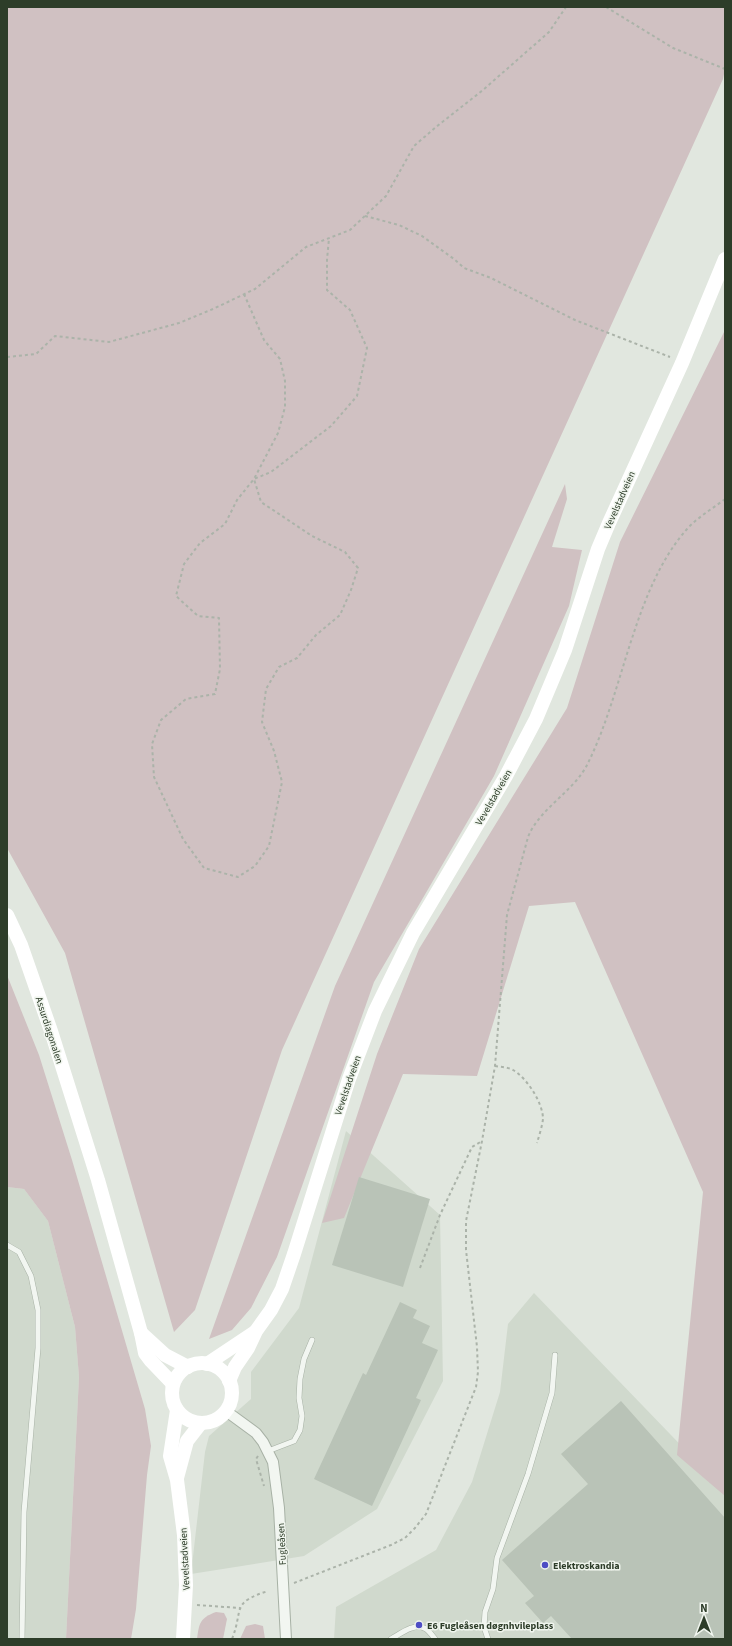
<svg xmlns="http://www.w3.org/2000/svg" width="732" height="1646" font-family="'Source Sans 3',sans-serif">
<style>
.built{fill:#d0d9cd}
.green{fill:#d0c1c2}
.building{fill:#b9c3b7}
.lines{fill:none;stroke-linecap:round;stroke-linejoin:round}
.lane-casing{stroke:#a7b1a5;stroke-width:6}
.street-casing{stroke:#a7b1a5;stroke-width:12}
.path{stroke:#abb3a9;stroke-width:2;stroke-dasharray:3 3;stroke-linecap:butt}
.lane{stroke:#f2f6f1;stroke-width:5}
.street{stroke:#f2f6f1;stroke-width:10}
.secondary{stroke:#fff;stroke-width:14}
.poi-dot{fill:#4e4dc4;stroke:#f0f5ee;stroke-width:1.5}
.labels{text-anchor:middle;stroke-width:3;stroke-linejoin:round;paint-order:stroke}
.street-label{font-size:10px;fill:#2d3d29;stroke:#f0f5ee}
.poi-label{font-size:10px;font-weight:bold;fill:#2d3d29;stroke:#f0f5ee;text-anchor:start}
</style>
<rect width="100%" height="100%" fill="#e1e7df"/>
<!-- built -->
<g class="built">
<polygon points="346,1131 440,1215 443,1381 377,1509 304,1556 191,1574 205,1452 209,1436 251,1399 251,1372 299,1308"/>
<polygon points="7,1187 24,1189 48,1221 75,1327 79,1377 66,1639 7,1639"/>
<polygon points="534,1293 725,1491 725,1639 334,1639 336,1607 436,1550 472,1482 500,1392 508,1324"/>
</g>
<!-- green -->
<g class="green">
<polygon points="7,7 725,7 725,69 723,79 282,1050 195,1310 174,1332 65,953 7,848"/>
<polygon points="725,330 725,1496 677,1455 703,1192 575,902 529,906 477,1076 403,1074 344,1218 322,1223 377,1054 419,949 567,708 620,542"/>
<polygon points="565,484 567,499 552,547 582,550 569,606 494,776 374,982 277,1257 251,1308 232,1330 209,1339 335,986"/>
<polygon points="7,975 39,1055 72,1160 145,1409 151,1446 147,1475 136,1609 131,1639 66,1639 79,1377 75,1327 48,1221 24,1189 7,1187"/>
<path d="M216,1612L224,1613L227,1619L223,1639H197C199,1623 200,1618 216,1612Z"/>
<polygon points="255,1624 263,1626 265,1639 240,1639 246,1626"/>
</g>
<!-- building -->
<g class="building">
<polygon points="359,1177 430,1199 403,1287 332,1265"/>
<polygon points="400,1302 417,1310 413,1318 430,1326 422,1343 438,1350 416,1398 421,1400 372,1506 314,1479 363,1373 366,1375"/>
<polygon points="621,1401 725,1518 725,1639 572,1639 551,1616 543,1623 525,1603 534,1596 502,1560 588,1484 561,1454"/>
</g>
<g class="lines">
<!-- lane casing -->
<g class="lane-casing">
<g id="lane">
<polyline points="7,1245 19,1252 31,1276 38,1310 38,1348 24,1512 22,1639"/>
<polyline points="268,1451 294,1441 300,1430 302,1416 299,1398 300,1379 304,1359 312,1340"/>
<path d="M391,1639C400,1634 414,1623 424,1628C428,1629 432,1635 435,1639"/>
<polyline points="488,1639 484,1627 485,1612 493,1589 497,1558 528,1474 552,1393 555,1355"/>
</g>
</g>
<!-- street casing -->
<g class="street-casing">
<polyline id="street" points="226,1411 256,1433 263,1442 273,1462 279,1508 286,1639"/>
</g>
<!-- path -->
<g class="path">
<polyline points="606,7 673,48 725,69"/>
<polyline points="365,216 399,225 422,236 454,259 464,268 491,278 575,320 670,357"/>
<polyline points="244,294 264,340 280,359 285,381 285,407 278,433 254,479 261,502 312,536 345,552 358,568 351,590 340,615 316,635 297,658 279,667 266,689 262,722 274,751 282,782 269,846 255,866 238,877 204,868 183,839 154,777 152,744 161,720 186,699 215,694 220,669 219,618 198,616 176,596 184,564 200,543 225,524 237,500 254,479 271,472 331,426 357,396 367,348 350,310 327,290 327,260 329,238"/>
<polyline points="7,357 36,354 55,336 109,342 179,323 213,309 255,289 306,247 350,230 386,196 414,146 436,127 483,90 549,32 566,7"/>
<path d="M495,1066C501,1067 507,1067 513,1070C527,1078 543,1103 543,1119C542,1127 539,1136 537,1143"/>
<polyline points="420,1268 440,1215 472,1147 482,1141"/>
<polyline points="258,1456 256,1459 264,1486"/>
<path d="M294,1583L391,1545L405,1538L415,1528L426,1514L476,1387L478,1372L477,1347L466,1250V1221L482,1141L495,1066L507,915L528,837C539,809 573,792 587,765C624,692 633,590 687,529C698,517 712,509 725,499"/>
<polyline points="197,1605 240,1608"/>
<path d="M232,1639C244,1609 230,1603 268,1591"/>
</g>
<!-- lane -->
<use href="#lane" class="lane"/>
<!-- street -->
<use href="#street" class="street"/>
<!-- secondary -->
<g class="secondary">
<polyline points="7,915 21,945 51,1031 98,1180 141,1333 145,1353 151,1361 173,1384"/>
<polyline points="141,1333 165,1355 188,1367"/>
<circle cx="202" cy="1393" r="30"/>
<polyline points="207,1364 255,1332"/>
<polyline points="229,1381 235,1367 248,1348 256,1331 271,1310 282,1289 294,1254 349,1079 375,1011 413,933 506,776 536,719 565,650 598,549 609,523 682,363 725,259"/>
<polyline points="177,1410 170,1456 177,1480 184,1535 186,1585 183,1639"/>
<polyline points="177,1478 187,1441 201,1423"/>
</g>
</g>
<!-- markers -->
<g class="poi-dot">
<circle cx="545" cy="1565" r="4"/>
<circle cx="419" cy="1625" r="4"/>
</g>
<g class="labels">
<!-- street labels -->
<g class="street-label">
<text transform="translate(619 500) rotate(-66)" y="4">Vevelstadveien</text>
<text transform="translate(493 797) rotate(-60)" y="4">Vevelstadveien</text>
<text transform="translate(50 1030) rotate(72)" y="4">Assurdiagonalen</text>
<text transform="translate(347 1085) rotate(-71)" y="4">Vevelstadveien</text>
<text transform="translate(281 1544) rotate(-93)" y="4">Fugleåsen</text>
<text transform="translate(184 1559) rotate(-93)" y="4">Vevelstadveien</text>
</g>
<!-- poi labels -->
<g class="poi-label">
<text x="553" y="1569">Elektroskandia</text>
<text x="427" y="1629">E6 Fugleåsen døgnhvileplass</text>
</g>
</g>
<!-- border -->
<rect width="732" height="1646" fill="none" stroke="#2d3d29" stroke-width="16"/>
<!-- north arrow -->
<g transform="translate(704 1618)" stroke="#f0f5ee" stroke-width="3" paint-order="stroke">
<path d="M0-3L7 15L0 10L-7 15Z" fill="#2d3d29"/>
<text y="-6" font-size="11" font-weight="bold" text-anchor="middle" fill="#2d3d29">N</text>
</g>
</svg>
